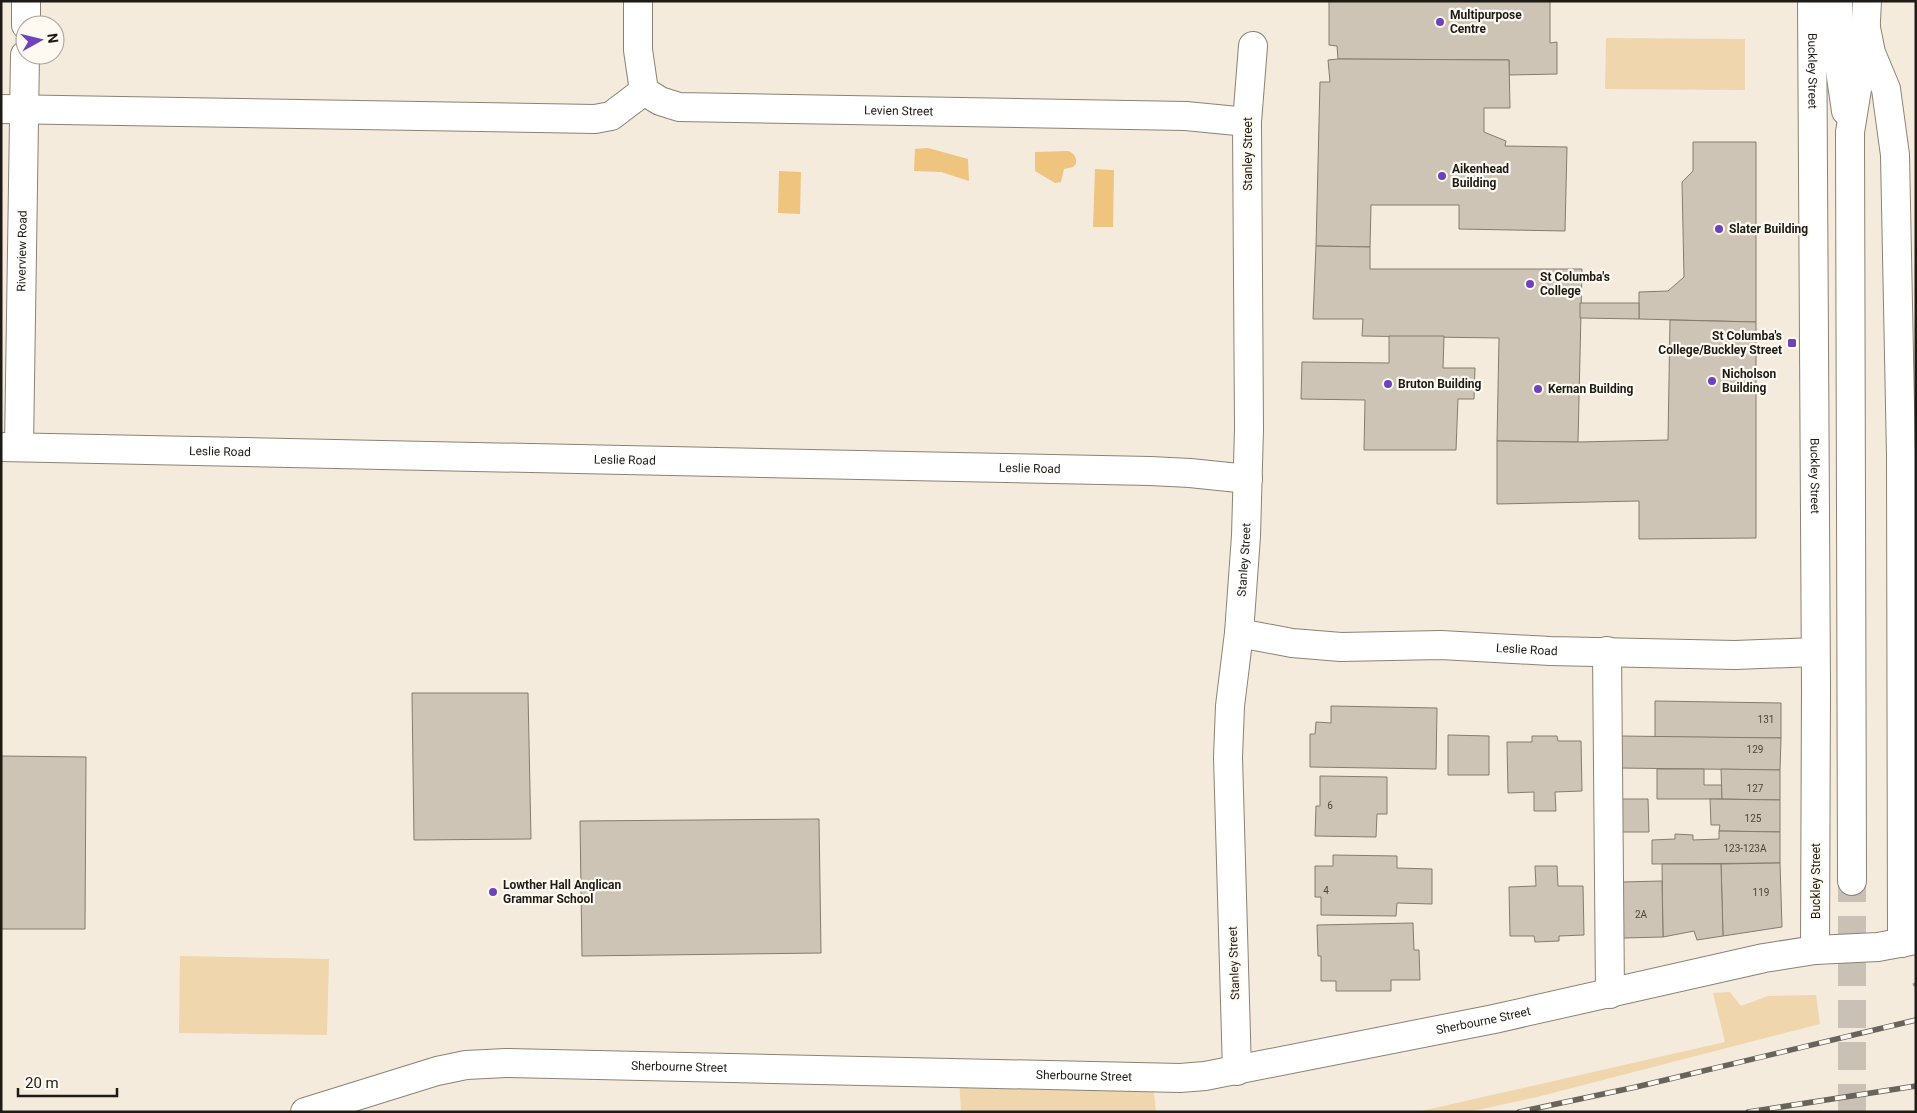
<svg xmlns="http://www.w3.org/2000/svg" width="1917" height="1113" font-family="Roboto,sans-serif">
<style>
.green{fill:#f0d6ac}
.water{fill:#eec47e}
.building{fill:#cdc4b6;stroke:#847c6f}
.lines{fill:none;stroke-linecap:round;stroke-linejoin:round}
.major-tunnel{stroke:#c9c1b5;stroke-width:28;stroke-dasharray:28 14;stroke-linecap:butt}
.minor-casing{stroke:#8a8275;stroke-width:30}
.major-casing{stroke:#8a8275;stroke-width:30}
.path{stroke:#9c968b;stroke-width:3;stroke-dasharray:4 4;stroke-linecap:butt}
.minor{stroke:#fff;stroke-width:28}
.major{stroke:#fff;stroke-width:28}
.rail-casing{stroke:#68635b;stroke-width:5.5}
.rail{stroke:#fef9f1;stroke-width:4;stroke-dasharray:11;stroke-linecap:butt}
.poi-dot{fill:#6d42bb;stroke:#fef9f1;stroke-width:2}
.labels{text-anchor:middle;stroke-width:4.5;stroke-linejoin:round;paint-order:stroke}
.number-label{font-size:10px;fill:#4a453e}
.poi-label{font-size:12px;font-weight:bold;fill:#1e1b16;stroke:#fef9f1;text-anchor:start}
.street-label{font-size:12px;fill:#1e1b16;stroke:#fef9f1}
</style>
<rect width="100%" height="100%" fill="#f4ebdd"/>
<!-- green -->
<g class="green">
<polygon points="1606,38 1745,39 1745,90 1605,89"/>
<polygon points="180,956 329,959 327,1035 179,1033"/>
<polygon points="1730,992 1741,1006 1768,996 1816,995 1820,1024 1537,1097 1468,1112 1417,1112 1725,1042 1713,993"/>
<polygon points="959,1077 1154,1091 1156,1112 961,1112"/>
</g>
<!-- water -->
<g class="water">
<polygon points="928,148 968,159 969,181 941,172 914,171 915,149"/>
<path d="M1068,151C1074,153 1077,157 1076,164L1073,167L1064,169L1061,182L1055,183L1035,171V152Z"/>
<polygon points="1095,169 1114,170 1113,227 1093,227"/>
<polygon points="779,171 801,172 800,214 778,213"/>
</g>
<!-- building -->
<g class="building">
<polygon points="1329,1 1550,1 1550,43 1557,42 1557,74 1509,75 1509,60 1338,59 1337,46 1329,45"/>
<polygon points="1338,59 1509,60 1510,108 1484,108 1484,132 1506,141 1505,146 1567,147 1565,231 1459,229 1459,205 1371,205 1370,247 1316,246 1320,82 1330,82 1328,60"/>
<polygon points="1693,142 1756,142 1756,322 1639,319 1639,292 1668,291 1684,277 1682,182 1693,171"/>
<polygon points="1316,246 1370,247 1370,269 1582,269 1578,442 1497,441 1499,338 1362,336 1363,319 1313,319"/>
<polygon points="1580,303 1639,303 1639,319 1580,318"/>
<polygon points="1670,320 1756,322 1756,538 1639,539 1639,501 1497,504 1497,441 1578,442 1668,440"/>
<polygon points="1389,336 1444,336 1443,368 1475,368 1474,399 1458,399 1456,450 1364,450 1365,400 1301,399 1302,362 1389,363"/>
<polygon points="412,693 528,693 531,839 414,840"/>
<polygon points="1655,701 1781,703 1781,738 1655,737"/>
<polygon points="1331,706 1437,708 1436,769 1310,767 1310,734 1315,734 1316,722 1331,723"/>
<polygon points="1448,735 1489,736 1489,775 1448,775"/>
<polygon points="1532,736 1557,736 1558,741 1581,741 1582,791 1555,792 1556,811 1534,811 1534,792 1508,793 1507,742 1532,742"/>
<polygon points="1620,736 1781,738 1780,770 1620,768"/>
<polygon points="1,756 86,757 85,929 1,929"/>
<polygon points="1657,769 1704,769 1704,785 1722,785 1722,799 1657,799"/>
<polygon points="1721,769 1780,770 1780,800 1722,799"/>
<polygon points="1320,776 1387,777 1387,814 1377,814 1376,837 1315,836 1316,806 1320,806"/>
<polygon points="1622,799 1648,799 1649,832 1615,832"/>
<polygon points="1710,799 1780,800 1780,832 1719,831 1720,825 1711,825"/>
<polygon points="819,819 821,953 582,956 580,821"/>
<polygon points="1719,831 1780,832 1780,863 1652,864 1652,840 1675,839 1675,834 1693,835 1693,840 1719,839"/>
<polygon points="1333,855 1397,856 1397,868 1432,869 1432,904 1397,903 1396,916 1321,915 1321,897 1315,897 1315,866 1333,866"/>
<polygon points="1780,863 1782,927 1723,936 1721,864"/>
<polygon points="1662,864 1721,864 1723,936 1697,940 1694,931 1663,937"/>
<polygon points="1535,866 1557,866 1558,886 1583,886 1584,935 1559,936 1559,941 1535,942 1534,936 1510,936 1509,887 1536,886"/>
<polygon points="1662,881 1663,937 1623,938 1622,882"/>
<polygon points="1413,923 1414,950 1419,950 1420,980 1391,980 1391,991 1336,991 1336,981 1321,981 1321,956 1318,956 1317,925"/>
</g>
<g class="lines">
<!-- major-tunnel -->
<polyline class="major-tunnel" points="1852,1112 1852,881"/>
<!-- minor casing -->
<g class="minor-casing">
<g id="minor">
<path id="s1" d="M638,1V50L644,91L660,101L679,107L1186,116L1247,122"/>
<path id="s2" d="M1812,1L1816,688L1815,950"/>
<polyline points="26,25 26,1"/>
<polyline points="1866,28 1871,53 1886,89 1895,155 1901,455 1902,943"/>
<polyline points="1,109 595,119 611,116 644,91"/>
<path id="s3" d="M1,447L1150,471L1190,473L1248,479"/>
<path id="s4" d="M19,447L25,55"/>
<path id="s5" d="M1239,633L1292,643L1341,647L1441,645L1550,651L1735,655L1815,652"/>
<polyline points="1607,651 1610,994"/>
<path id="s6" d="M1237,1071L1228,757L1230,706L1239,633L1246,536L1249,429L1247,122L1253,46"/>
<path id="s7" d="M305,1112L437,1071L466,1065L506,1063L1180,1078L1205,1076L1494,1019L1764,958L1815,950L1878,947L1916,940"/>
</g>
</g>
<!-- major casing -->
<g class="major-casing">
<g id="major">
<polyline points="1838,1 1840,70 1846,111"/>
<polyline points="1852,881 1850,132 1865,40 1867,1"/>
</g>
</g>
<!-- path -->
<polyline class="path" points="1913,985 1916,984"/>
<!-- minor -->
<use href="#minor" class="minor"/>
<!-- major -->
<use href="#major" class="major"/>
<!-- rail casing -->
<g class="rail-casing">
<g id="rail">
<polyline points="1519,1112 1636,1087 1916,1020"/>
<polyline points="1748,1112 1916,1086"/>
</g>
</g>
<!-- rail -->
<use href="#rail" class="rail"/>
</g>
<!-- markers -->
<g class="poi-dot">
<circle cx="1440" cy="22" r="5"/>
<circle cx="1442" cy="176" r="5"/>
<circle cx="1719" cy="229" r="5"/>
<circle cx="1530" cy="284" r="5"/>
<rect x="1787" y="338" width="10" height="10" rx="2.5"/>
<circle cx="1712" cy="381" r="5"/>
<circle cx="1388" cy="384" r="5"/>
<circle cx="1538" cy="389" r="5"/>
<circle cx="493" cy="892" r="5"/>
</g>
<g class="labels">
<!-- number labels -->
<g class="number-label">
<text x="1766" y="723">131</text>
<text x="1755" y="753">129</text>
<text x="1755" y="792">127</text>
<text x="1330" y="809">6</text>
<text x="1753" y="822">125</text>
<text x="1745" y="852">123-123A</text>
<text x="1326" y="894">4</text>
<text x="1761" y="896">119</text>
<text x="1641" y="918">2A</text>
</g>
<!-- poi labels -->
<g class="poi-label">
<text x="1450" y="19">Multipurpose<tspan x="1450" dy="14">Centre</tspan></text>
<text x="1452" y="173">Aikenhead<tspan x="1452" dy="14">Building</tspan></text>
<text x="1729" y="233">Slater Building</text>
<text x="1540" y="281">St Columba's<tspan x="1540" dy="14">College</tspan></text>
<text x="1782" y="340" text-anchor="end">St Columba's<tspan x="1782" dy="14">College/Buckley Street</tspan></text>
<text x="1722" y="378">Nicholson<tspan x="1722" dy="14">Building</tspan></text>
<text x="1398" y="388">Bruton Building</text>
<text x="1548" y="393">Kernan Building</text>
<text x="503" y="889">Lowther Hall Anglican<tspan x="503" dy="14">Grammar School</tspan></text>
</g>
<!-- street labels -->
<g class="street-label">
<text dy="4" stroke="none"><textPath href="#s2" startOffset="70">Buckley Street</textPath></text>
<text dy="4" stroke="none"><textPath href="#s1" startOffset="349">Levien Street</textPath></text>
<text transform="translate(1248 154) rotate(-90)" y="4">Stanley Street</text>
<text dy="4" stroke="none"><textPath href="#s4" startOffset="196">Riverview Road</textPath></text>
<text dy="4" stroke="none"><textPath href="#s3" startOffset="219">Leslie Road</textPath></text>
<text dy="4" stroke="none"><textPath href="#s3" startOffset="624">Leslie Road</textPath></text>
<text dy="4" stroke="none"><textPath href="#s3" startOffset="1029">Leslie Road</textPath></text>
<text dy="4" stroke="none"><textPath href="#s2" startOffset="475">Buckley Street</textPath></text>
<text dy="4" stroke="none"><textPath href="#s6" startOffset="512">Stanley Street</textPath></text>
<text dy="4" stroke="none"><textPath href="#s5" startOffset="289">Leslie Road</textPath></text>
<text transform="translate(1816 881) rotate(-90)" y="4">Buckley Street</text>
<text transform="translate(1234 963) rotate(-92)" y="4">Stanley Street</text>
<text dy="4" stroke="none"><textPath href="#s7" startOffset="1191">Sherbourne Street</textPath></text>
<text dy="4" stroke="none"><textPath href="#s7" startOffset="381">Sherbourne Street</textPath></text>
<text dy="4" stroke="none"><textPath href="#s7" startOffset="786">Sherbourne Street</textPath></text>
</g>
</g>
<!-- border -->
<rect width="1917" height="1113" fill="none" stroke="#1e1b16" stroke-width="5"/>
<!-- north arrow -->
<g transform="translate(40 40) rotate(82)"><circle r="24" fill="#fef9f1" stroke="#a4a099"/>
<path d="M0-4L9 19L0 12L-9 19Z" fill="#6d42bb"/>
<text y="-8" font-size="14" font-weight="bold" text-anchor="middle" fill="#1e1b16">N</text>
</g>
<!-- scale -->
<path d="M18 1088v8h99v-8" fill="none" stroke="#1e1b16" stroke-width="2.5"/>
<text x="25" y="1088" font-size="15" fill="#1e1b16" stroke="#fef9f1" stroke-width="4" paint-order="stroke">20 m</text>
</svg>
